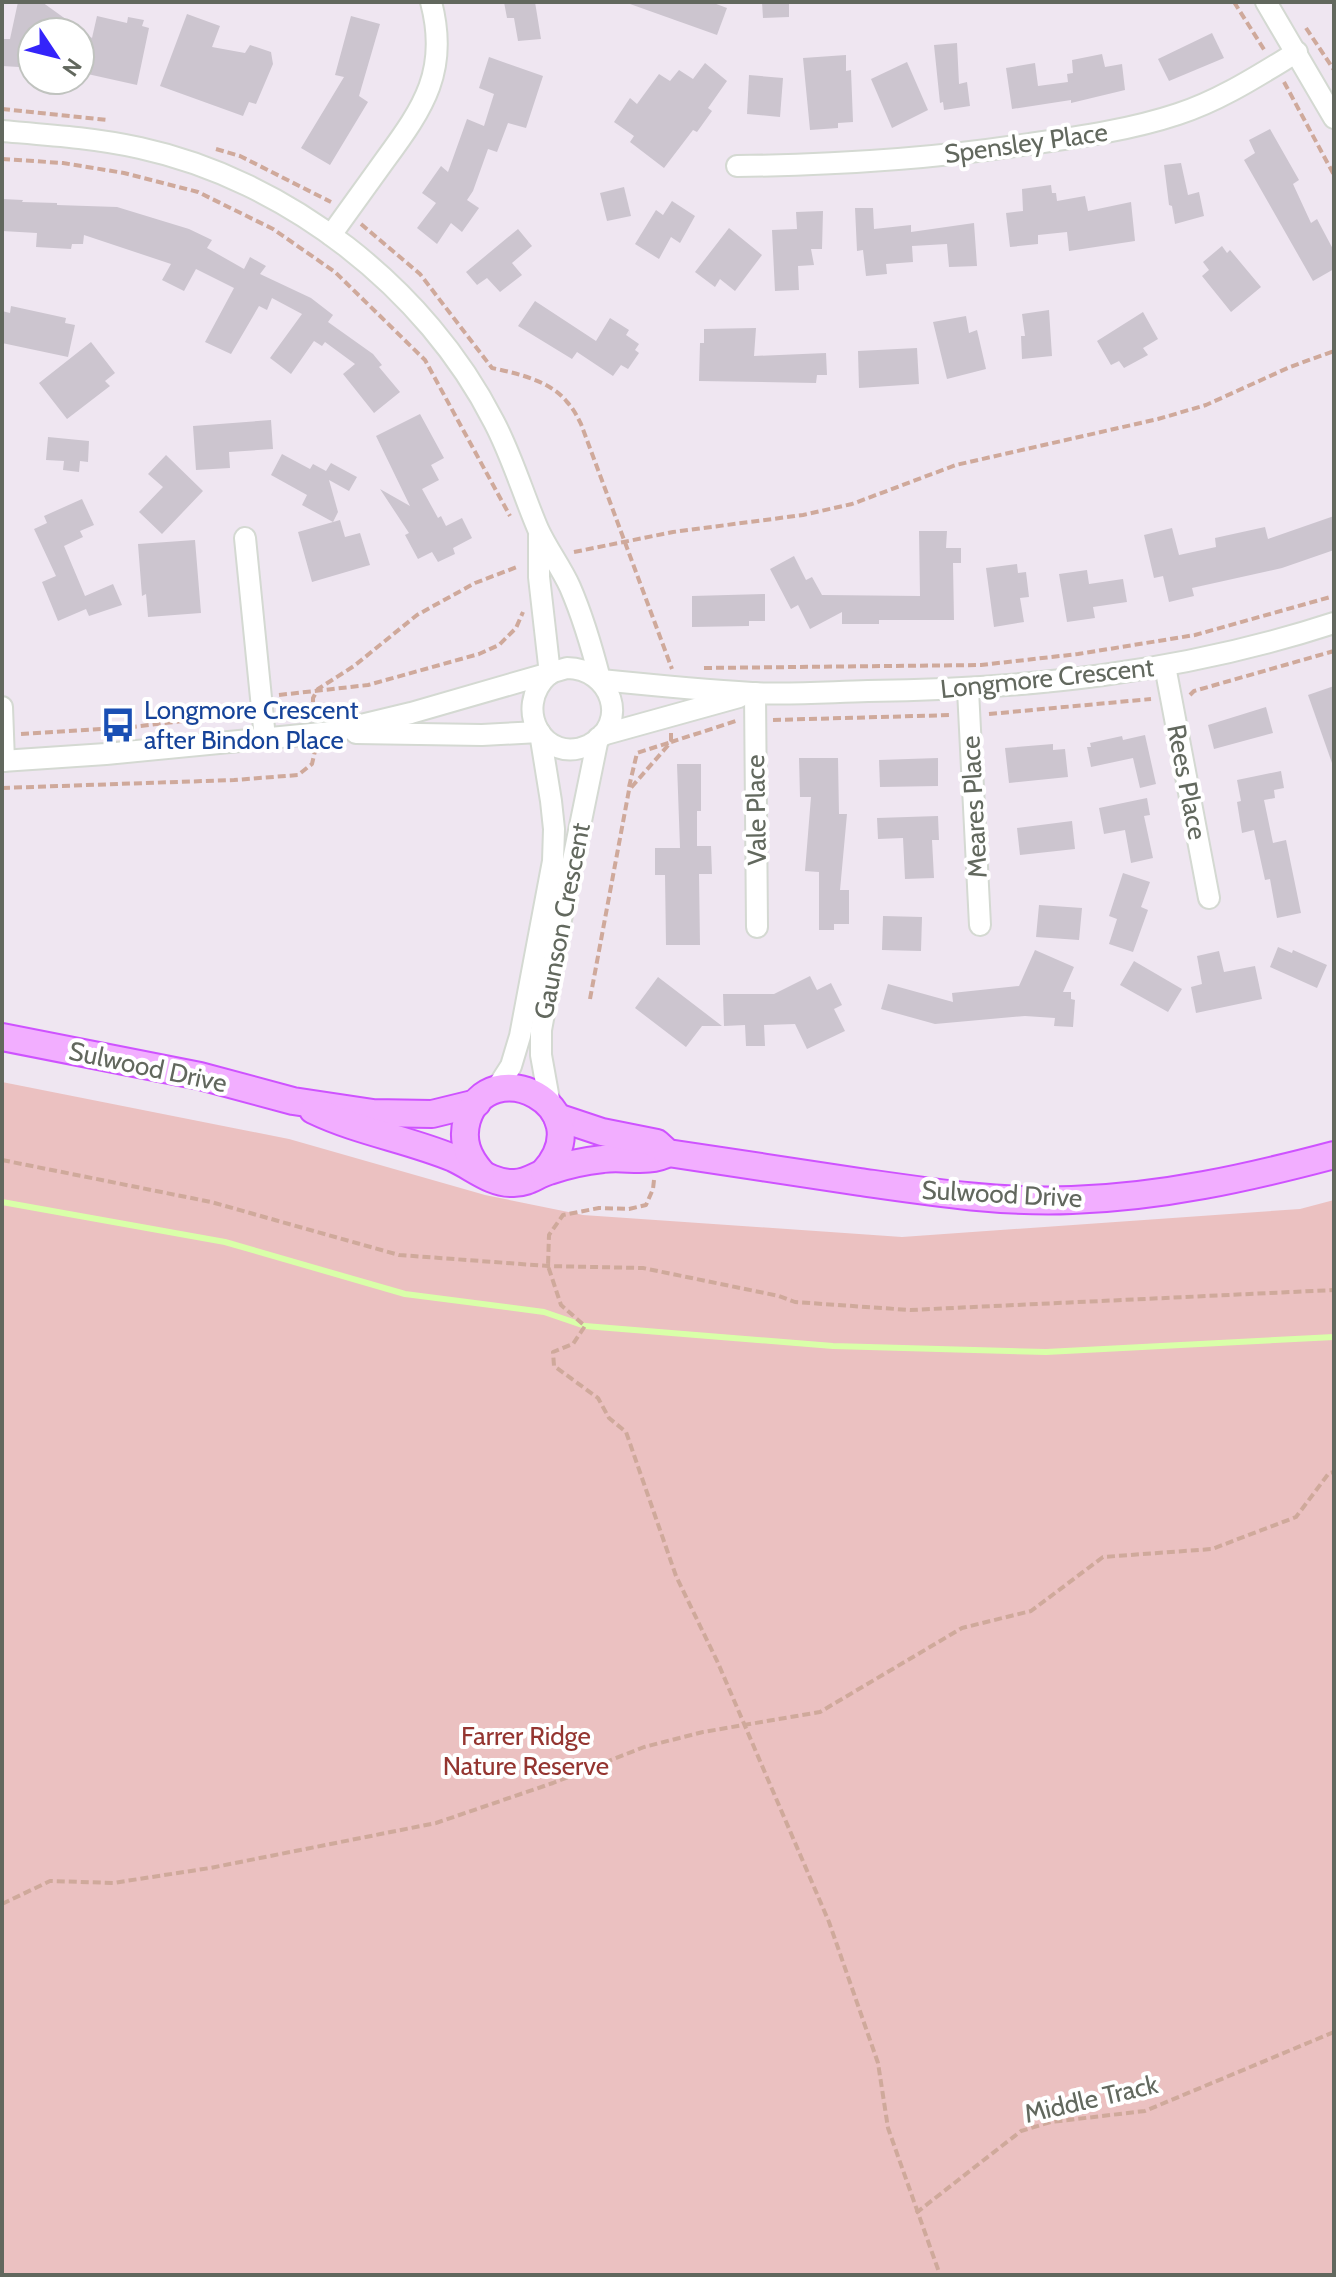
<svg xmlns="http://www.w3.org/2000/svg" width="1336" height="2277" font-family="Cabin,sans-serif">
<style>
.green{fill:#ebc1c1}
.lines{fill:none;stroke-linecap:round;stroke-linejoin:round}
.stream{stroke:#d9ffa9;stroke-width:6}
.building{fill:#ccc5cf}
.minor-casing{stroke:#d4d9d2;stroke-width:24}
.major-casing{stroke:#ce52ff;stroke-width:30}
.path{stroke:#cfa99b;stroke-width:4;stroke-dasharray:8 4;stroke-linecap:butt}
.minor{stroke:#fff;stroke-width:20}
.major{stroke:#f2aeff;stroke-width:26}
.labels{text-anchor:middle;stroke-width:8;stroke-linejoin:round;paint-order:stroke}
.street-label{font-size:26px;fill:#62685e;stroke:#fff}
.transit-label{font-size:26px;fill:#164399;stroke:#fff;text-anchor:start}
.park-label{font-size:26px;fill:#943530;stroke:#fff}
</style>
<rect width="100%" height="100%" fill="#efe6f1"/>
<!-- green -->
<polygon class="green" points="2,1082 289,1139 485,1195 583,1215 902,1237 1300,1209 1334,1200 1334,2275 2,2275"/>
<g class="lines">
<!-- stream -->
<polyline class="stream" points="2,1202 225,1242 405,1294 544,1312 585,1326 833,1346 1046,1352 1334,1337"/>
</g>
<!-- building -->
<g class="building">
<polygon points="18,2 42,2 92,38 97,16 127,23 128,17 144,20 142,26 149,28 137,85 83,73 85,64 80,64 80,32 32,32 32,65 25,71 19,67 2,66 2,39 10,39"/>
<polygon points="504,2 535,2 541,39 518,41 514,18 507,18"/>
<polygon points="630,2 711,2 727,8 717,35 630,4"/>
<polygon points="762,2 789,2 789,17 763,18"/>
<polygon points="187,14 220,26 212,47 245,53 250,45 271,52 273,64 256,104 249,102 243,116 160,86"/>
<polygon points="351,16 380,24 359,96 368,102 330,165 301,148 344,77 335,75"/>
<polygon points="1212,33 1224,58 1169,81 1158,59"/>
<polygon points="957,43 959,84 967,82 970,106 944,110 943,102 940,103 934,45"/>
<polygon points="1102,54 1105,67 1122,64 1125,90 1071,103 1071,100 1012,109 1006,68 1035,63 1038,86 1068,82 1067,74 1073,73 1072,60"/>
<polygon points="846,55 846,71 851,70 853,122 838,123 838,128 810,130 803,58"/>
<polygon points="489,57 543,76 526,128 508,123 497,152 488,149 473,191 467,200 479,208 462,232 451,223 437,244 417,228 436,203 422,193 441,166 448,172 467,119 484,126 494,94 479,88"/>
<polygon points="907,62 928,110 892,128 871,79"/>
<polygon points="705,63 727,81 708,108 712,111 697,132 693,130 664,168 630,142 634,136 614,122 630,98 637,104 659,74 670,81 679,70 693,79"/>
<polygon points="749,75 783,78 780,117 747,114"/>
<polygon points="1270,129 1299,180 1293,184 1311,223 1317,219 1334,251 1334,269 1313,281 1244,160 1255,153 1249,140"/>
<polygon points="1181,163 1188,195 1199,192 1204,216 1175,224 1172,206 1169,205 1164,165"/>
<polygon points="1051,185 1052,193 1056,193 1057,201 1085,196 1088,211 1131,202 1135,241 1069,251 1067,232 1038,235 1038,244 1010,247 1006,213 1023,211 1022,189"/>
<polygon points="624,187 631,216 607,221 600,193"/>
<polygon points="2,199 23,200 22,202 57,203 57,205 117,207 189,229 212,240 207,248 244,269 250,257 266,266 260,274 311,298 333,315 328,322 373,354 382,365 379,367 400,392 374,413 343,374 355,364 325,342 322,346 314,341 291,374 270,358 302,314 272,298 267,310 259,306 231,354 205,342 234,288 196,269 184,291 162,280 171,264 84,235 83,244 72,244 71,249 36,247 37,233 2,231"/>
<polygon points="672,201 695,216 680,243 671,237 659,259 635,244 656,210 663,215"/>
<polygon points="855,208 873,208 874,229 911,225 911,232 974,223 977,266 949,267 947,244 912,246 913,262 886,264 887,274 866,276 863,250 857,251"/>
<polygon points="823,211 822,249 811,249 814,265 798,266 799,290 775,291 772,230 797,229 796,212"/>
<polygon points="729,228 762,255 735,291 720,279 715,287 695,272"/>
<polygon points="518,229 532,246 512,263 522,275 500,292 487,278 477,285 466,272"/>
<polygon points="1222,246 1227,253 1230,250 1261,287 1231,312 1202,276 1209,270 1203,262"/>
<polygon points="535,301 596,341 610,318 629,330 626,335 639,344 635,350 639,353 628,369 621,365 613,376 577,352 572,359 518,326"/>
<polygon points="11,306 66,318 65,323 75,325 68,357 2,343 2,311 10,313"/>
<polygon points="1049,310 1052,356 1022,359 1021,336 1025,336 1022,314"/>
<polygon points="1143,312 1158,339 1143,348 1148,355 1124,368 1119,361 1111,365 1097,341"/>
<polygon points="966,316 969,333 977,330 986,369 947,379 933,322"/>
<polygon points="756,328 754,356 826,353 827,375 817,375 816,383 699,381 700,343 704,343 704,329"/>
<polygon points="91,342 115,373 105,381 110,386 67,419 39,383"/>
<polygon points="917,348 919,384 859,388 858,351"/>
<polygon points="420,414 444,458 431,465 439,480 422,489 438,518 441,516 446,526 462,518 472,538 453,548 455,554 438,562 432,552 418,559 405,535 409,533 380,489 410,506 376,436"/>
<polygon points="271,420 273,449 229,452 230,468 196,470 193,426"/>
<polygon points="48,437 89,441 88,462 80,461 79,472 63,470 64,461 46,460"/>
<polygon points="282,454 310,469 313,464 326,471 331,463 357,477 349,491 329,480 338,512 333,522 340,520 345,537 360,533 370,565 312,582 298,532 333,522 302,505 307,495 271,475"/>
<polygon points="166,455 203,491 162,534 139,512 163,487 148,474"/>
<polygon points="82,499 94,525 80,531 83,537 64,546 85,596 113,584 122,605 89,616 86,609 58,621 42,582 56,576 34,529 47,523 44,516"/>
<polygon points="1334,516 1334,550 1282,568 1192,588 1194,596 1169,602 1163,576 1154,578 1144,535 1172,528 1179,555 1216,547 1215,538 1265,527 1268,539"/>
<polygon points="919,531 947,531 946,548 961,548 961,563 953,563 954,620 879,620 879,624 842,624 842,612 810,629 798,605 791,609 770,569 794,556 806,580 812,577 822,595 920,596"/>
<polygon points="195,540 201,613 148,617 146,594 142,596 138,544"/>
<polygon points="1017,564 1018,573 1026,572 1029,597 1020,598 1024,622 994,627 986,568"/>
<polygon points="1087,570 1089,584 1123,579 1127,602 1093,607 1095,618 1067,622 1059,574"/>
<polygon points="765,594 765,621 749,621 749,626 692,627 692,596"/>
<polygon points="1334,686 1334,762 1332,763 1308,695"/>
<polygon points="1266,707 1273,733 1214,749 1208,725"/>
<polygon points="1145,735 1156,784 1140,788 1133,758 1091,767 1087,747 1091,747 1090,743 1122,736 1123,740"/>
<polygon points="1053,744 1053,750 1065,749 1068,777 1009,783 1005,748"/>
<polygon points="799,758 838,758 839,814 847,814 840,890 849,890 849,924 834,924 834,930 819,930 819,872 805,871 811,797 800,797"/>
<polygon points="938,758 938,786 880,787 879,760"/>
<polygon points="677,764 701,764 701,811 697,811 697,846 711,846 712,874 699,874 700,945 666,945 665,875 655,875 655,848 680,848"/>
<polygon points="1281,771 1284,788 1274,790 1275,798 1264,800 1273,843 1286,840 1301,913 1277,918 1270,879 1265,880 1254,830 1242,833 1237,802 1241,801 1237,780"/>
<polygon points="1147,798 1150,815 1144,816 1153,858 1131,863 1125,830 1104,834 1099,808"/>
<polygon points="938,816 939,840 932,840 934,878 905,879 903,838 878,839 877,818"/>
<polygon points="1072,821 1075,849 1020,855 1017,828"/>
<polygon points="1123,873 1150,882 1141,907 1148,910 1133,952 1109,944 1117,919 1109,916"/>
<polygon points="1039,905 1082,908 1079,940 1036,937"/>
<polygon points="883,916 922,917 921,951 882,950"/>
<polygon points="1278,947 1292,953 1293,950 1327,965 1317,988 1270,967"/>
<polygon points="1035,950 1074,967 1063,992 1071,992 1071,999 1075,1000 1073,1027 1054,1026 1055,1018 1025,1016 935,1024 881,1009 888,984 953,1002 952,993 1019,986"/>
<polygon points="1219,951 1224,972 1255,966 1262,999 1196,1013 1191,987 1202,984 1197,956"/>
<polygon points="1134,961 1182,989 1168,1012 1120,985"/>
<polygon points="810,976 817,990 831,983 842,1005 834,1009 845,1031 807,1049 795,1024 764,1025 765,1046 746,1046 745,1025 724,1026 723,994 774,994"/>
<polygon points="658,977 722,1026 702,1026 686,1047 635,1008"/>
</g>
<g class="lines">
<!-- minor casing -->
<g class="minor-casing">
<g id="minor">
<polyline points="1266,2 1334,118"/>
<path d="M2,131C49,135 95,138 140,148C287,180 426,288 494,422C512,456 523,494 538,529C547,549 561,567 570,587C583,617 592,648 600,679"/>
<path d="M737,166C835,165 932,159 1029,144C1079,137 1130,130 1178,114C1221,100 1259,75 1297,52"/>
<path d="M331,235C349,210 367,185 385,160C424,107 449,70 431,2"/>
<polyline points="539,535 539,577 550,674"/>
<polyline points="245,538 265,738"/>
<polyline points="1165,666 1209,898"/>
<path d="M601,680C651,685 702,690 752,693C790,695 829,692 868,691C1027,689 1181,673 1334,623"/>
<polyline points="968,690 980,925"/>
<polyline points="755,693 757,927"/>
<polyline points="2,707 4,761"/>
<polyline points="356,733 482,735 539,732"/>
<polyline points="602,735 739,697"/>
<path d="M2,761L106,754L332,732L411,713L567,668C611,668 631,724 589,745C544,766 512,708 548,675"/>
<polyline points="495,1091 511,1066 520,1036 553,861 554,829 551,801 540,733"/>
<polyline points="550,1105 541,1055 541,1030 563,909 598,738"/>
</g>
</g>
<!-- major casing -->
<g class="major-casing">
<g id="major">
<polyline points="2,1037 200,1076 293,1101 373,1113 432,1114 477,1103"/>
<path d="M313,1110C359,1132 407,1139 453,1158C473,1167 491,1184 514,1183C528,1183 536,1175 549,1171C566,1165 584,1161 603,1159C626,1156 648,1164 668,1153"/>
<path d="M557,1117L602,1132L657,1143L668,1153C732,1163 796,1172 860,1182C930,1192 1001,1203 1072,1200C1162,1197 1247,1178 1334,1155"/>
<path d="M481,1172C468,1157 461,1141 467,1120C489,1050 603,1106 544,1172"/>
</g>
</g>
<!-- path -->
<g class="path">
<polyline points="1234,2 1265,51"/>
<polyline points="1306,28 1334,70"/>
<polyline points="1284,82 1334,175"/>
<polyline points="2,109 107,120"/>
<polyline points="216,149 240,156 331,202"/>
<polyline points="2,159 63,163 124,173 198,192 273,229 335,272 425,360 510,516"/>
<path d="M361,224L420,274L492,368C516,373 551,381 567,402C573,408 577,416 581,424L672,669"/>
<polyline points="574,552 673,532 803,515 852,504 956,465 1158,419 1206,405 1290,367 1334,351"/>
<polyline points="704,668 981,665 1078,654 1195,635 1334,596"/>
<polyline points="279,695 368,685 479,654 499,645 516,628 523,612"/>
<polyline points="1190,695 1194,691 1334,651"/>
<polyline points="313,714 313,698 318,689 354,666 417,615 475,583 517,567"/>
<polyline points="989,714 1151,699"/>
<polyline points="773,720 952,715"/>
<polyline points="21,734 132,727 224,716 244,703"/>
<polyline points="629,787 637,753 671,742 671,733"/>
<polyline points="2,788 234,780 298,775 312,764 315,751"/>
<polyline points="590,999 629,790 671,742 736,721"/>
<polyline points="2,1160 211,1202 399,1255 548,1266 643,1268 779,1296 795,1302 910,1310 1334,1290"/>
<polyline points="654,1180 653,1189 646,1205 629,1209 599,1208 563,1215 549,1235 548,1266 561,1305 585,1326 573,1344 553,1352 554,1366 598,1398 609,1418 626,1432 676,1576 718,1663 829,1922 878,2063 888,2128 940,2275"/>
<polyline points="2,1904 50,1881 113,1883 210,1868 436,1823 553,1783 644,1747 703,1732 820,1712 962,1628 1031,1611 1103,1557 1212,1549 1296,1517 1329,1473 1334,1472"/>
<polyline points="916,2213 1021,2131 1051,2122 1145,2111 1334,2032"/>
</g>
<!-- minor -->
<use href="#minor" class="minor"/>
<!-- major -->
<use href="#major" class="major"/>
</g>
<!-- icons -->
<defs>
<g id="bus-bare" transform="scale(2.76)"><path d="M-5-6H5V4H4V6H2V4H-2V6H-4V4H-5ZM-3.5-4V0h7V-4ZM-3.5 1.2v1.5H-2V1.2ZM2 1.2v1.5H3.5V1.2Z" fill="#1a4fb4" stroke="#fff" stroke-width="2.5" paint-order="stroke"/></g>
</defs>
<g fill-rule="evenodd">
<use href="#bus-bare" x="118" y="725"/>
</g>
<g class="labels">
<!-- street labels -->
<g class="street-label">
<text transform="translate(1026 143) rotate(-8)" y="9">Spensley Place</text>
<text transform="translate(1047 678) rotate(-6)" y="9">Longmore Crescent</text>
<text transform="translate(1187 782) rotate(79)" y="9">Rees Place</text>
<text transform="translate(974 807) rotate(-93)" y="9">Meares Place</text>
<text transform="translate(756 810) rotate(-91)" y="9">Vale Place</text>
<text transform="translate(562 921) rotate(-79)" y="9">Gaunson Crescent</text>
<text transform="translate(148 1067) rotate(12)" y="9">Sulwood Drive</text>
<text transform="translate(1002 1194) rotate(3)" y="9">Sulwood Drive</text>
<text transform="translate(1091 2099) rotate(-13)" y="9">Middle Track</text>
</g>
<!-- transit labels -->
<g class="transit-label">
<text x="144" y="719">Longmore Crescent<tspan x="144" dy="30">after Bindon Place</tspan></text>
</g>
<!-- park labels -->
<g class="park-label">
<text x="526" y="1745">Farrer Ridge<tspan x="526" dy="30">Nature Reserve</tspan></text>
</g>
</g>
<!-- border -->
<rect width="1336" height="2277" fill="none" stroke="#62685e" stroke-width="8"/>
<!-- north arrow -->
<g transform="translate(56 56) rotate(125)"><circle r="38" fill="#ffffff" stroke="#c0c3bf" stroke-width="2"/>
<path d="M0-6L14 30L0 20L-14 30Z" fill="#3424fa"/>
<text y="-12" font-size="22" font-weight="bold" text-anchor="middle" fill="#62685e">N</text>
</g>
</svg>
